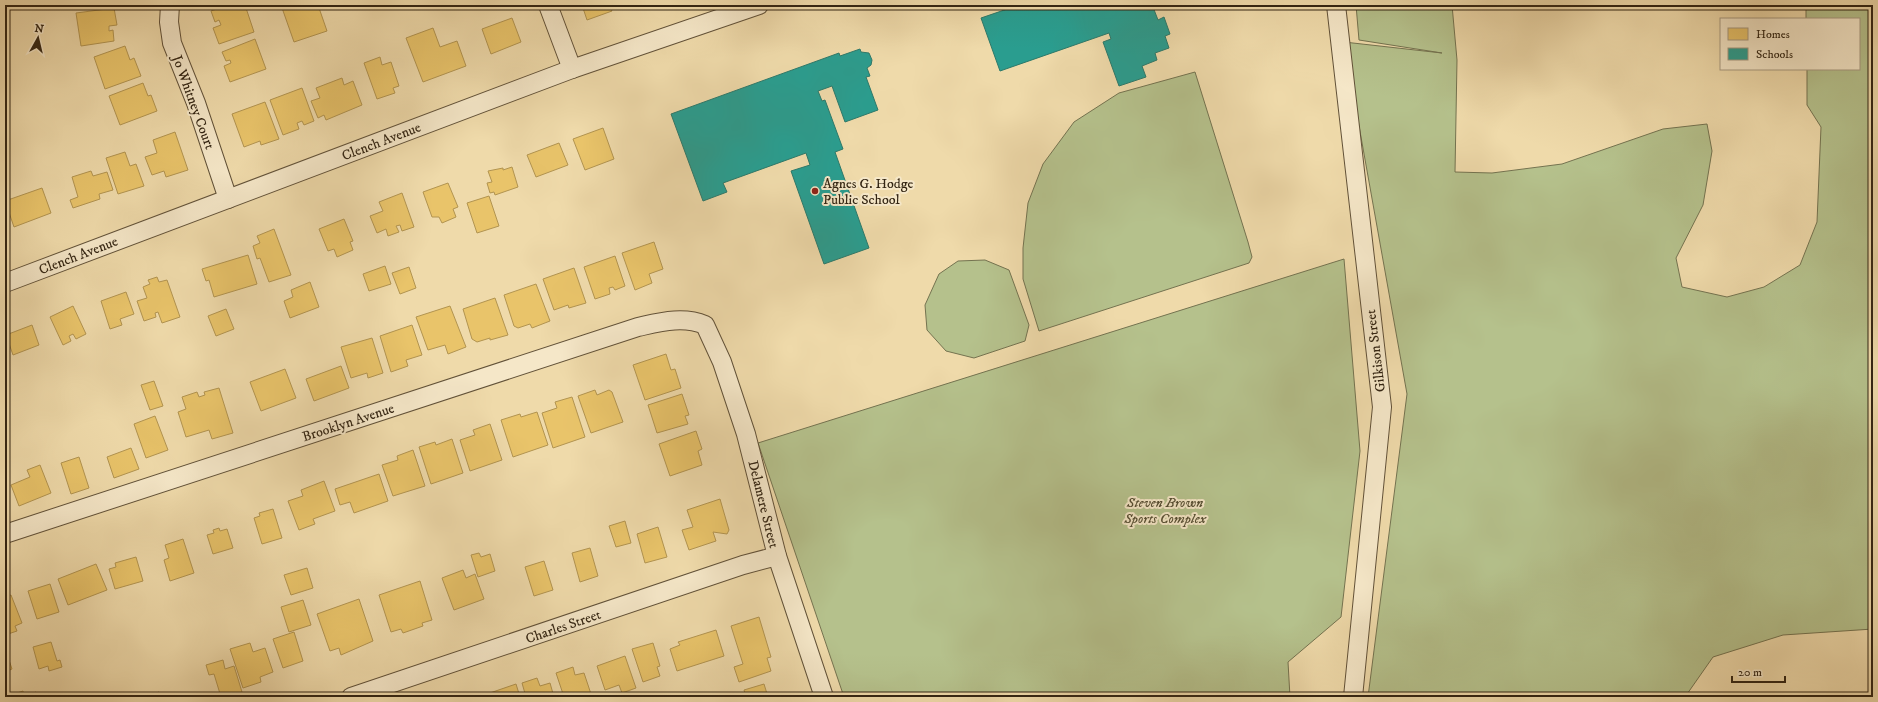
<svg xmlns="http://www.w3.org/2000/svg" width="1878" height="702" font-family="'IM FELL DW Pica',serif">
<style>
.green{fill:#b5c18c;stroke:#747350}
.homes{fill:#e9c46a;stroke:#b29450}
.schools{fill:#2a9d8f;stroke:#2d796a}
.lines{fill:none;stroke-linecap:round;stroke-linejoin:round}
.minor-casing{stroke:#625239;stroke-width:20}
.minor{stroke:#f5e7c8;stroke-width:18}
.poi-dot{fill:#8f2418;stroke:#f5e7c8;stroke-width:1.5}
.labels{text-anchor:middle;stroke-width:4;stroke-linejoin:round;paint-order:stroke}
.street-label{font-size:14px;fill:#332513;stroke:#f5e7c8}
.poi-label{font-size:14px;fill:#332513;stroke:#f5e7c8;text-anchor:start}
.park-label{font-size:14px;font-style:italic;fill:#544c31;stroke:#f5e7c8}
</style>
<rect width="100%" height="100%" fill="#efdaaa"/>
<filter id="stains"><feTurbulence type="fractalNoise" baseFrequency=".005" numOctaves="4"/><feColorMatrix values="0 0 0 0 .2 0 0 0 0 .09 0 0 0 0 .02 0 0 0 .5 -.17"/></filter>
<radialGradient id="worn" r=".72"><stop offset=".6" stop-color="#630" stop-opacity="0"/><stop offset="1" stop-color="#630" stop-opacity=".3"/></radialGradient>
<!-- green -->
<g class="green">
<polygon points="1356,5 1452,5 1457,60 1455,172 1492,173 1562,164 1663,129 1707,124 1712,151 1703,205 1676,258 1682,287 1727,297 1764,287 1800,265 1817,222 1821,127 1807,105 1807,69 1859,69 1859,19 1806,19 1806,5 1873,5 1873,629 1783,635 1713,657 1685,697 1368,697 1407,394 1344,42 1442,53 1359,40"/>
<polygon points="1195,72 1248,242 1252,257 1249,263 1039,331 1023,279 1023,248 1028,203 1043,164 1074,122 1119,93"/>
<polygon points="1344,259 1360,451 1341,617 1288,662 1290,697 844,697 758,443"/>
<polygon points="985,260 1009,270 1029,325 1025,341 974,358 946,351 927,330 925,305 939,274 958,261"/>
</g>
<!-- homes -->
<g class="homes">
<polygon points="228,5 245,5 254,32 219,44 213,28 221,25 219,20 215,22 211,11"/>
<polygon points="281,5 318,5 327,31 294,42"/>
<polygon points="582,5 609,5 612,11 587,20"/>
<polygon points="114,8 117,25 109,26 109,31 113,30 114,41 81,46 76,13"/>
<polygon points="512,18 521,42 491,54 482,29"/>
<polygon points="433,28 440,47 457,41 466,66 423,82 406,38"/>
<polygon points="255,39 266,69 230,82 224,66 231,63 230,60 226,61 222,52"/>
<polygon points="125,46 130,60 134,58 141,76 105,89 94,57"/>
<polygon points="380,57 382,65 391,62 399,86 393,88 395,93 377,99 364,63"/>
<polygon points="342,78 344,85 353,81 362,105 326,120 324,115 318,118 311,101 320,98 316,88"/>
<polygon points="143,83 148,96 151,95 157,111 120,125 109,96"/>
<polygon points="302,88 314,121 304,125 302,121 297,123 299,129 283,135 270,100"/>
<polygon points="265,102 279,139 261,145 260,141 244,147 232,114"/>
<polygon points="603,128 614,159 585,170 573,139"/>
<polygon points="175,132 188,170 166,177 164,171 152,175 145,157 157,153 153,140"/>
<polygon points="559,143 568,165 536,177 527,155"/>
<polygon points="125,152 130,166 136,164 144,186 118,194 106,158"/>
<polygon points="512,167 518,187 495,195 494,192 490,193 487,183 492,182 488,171 503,168 503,170"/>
<polygon points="91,171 93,176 107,172 113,190 99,194 100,199 73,208 70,200 78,197 72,177"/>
<polygon points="448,183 458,207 453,209 456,217 442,223 439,217 432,217 423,192"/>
<polygon points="42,188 51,213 14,227 5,201"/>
<polygon points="402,193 414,227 402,231 400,225 396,226 399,232 388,236 386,229 377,233 370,216 383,211 379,202"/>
<polygon points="489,196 499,226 477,233 467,203"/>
<polygon points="344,219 353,241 350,242 353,250 337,257 334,249 328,251 319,229"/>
<polygon points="274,229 291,275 269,282 260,258 257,259 253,246 260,243 257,236"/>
<polygon points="654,242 663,269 649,274 652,283 635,290 622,253"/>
<polygon points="248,255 257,284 214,297 209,280 206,281 202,269"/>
<polygon points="615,256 625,286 615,290 613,287 609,288 610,294 595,299 584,267"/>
<polygon points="385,266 391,284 369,291 363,274"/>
<polygon points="409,267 416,288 400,294 392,273"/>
<polygon points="574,268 586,303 569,308 568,305 554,310 543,279"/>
<polygon points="157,277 159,282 167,280 180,317 162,323 158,312 155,313 156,317 144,321 137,301 147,298 143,287 150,284 148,280"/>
<polygon points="310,282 319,307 290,318 284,301 293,297 291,290"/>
<polygon points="536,284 550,321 532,328 530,324 518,328 514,326 504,295"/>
<polygon points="126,292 134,314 120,319 122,325 110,329 101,301"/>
<polygon points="495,298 508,335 490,340 490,338 477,342 472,339 463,309"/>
<polygon points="73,306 86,334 76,339 73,334 69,336 71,341 63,345 50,317"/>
<polygon points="450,306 466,347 448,354 445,345 428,350 416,317"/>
<polygon points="226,309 234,329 216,336 208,316"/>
<polygon points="32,325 39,345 13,355 6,335"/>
<polygon points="412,325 422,355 406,360 408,366 391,372 380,336"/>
<polygon points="372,338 383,373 368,378 367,373 351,378 341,347"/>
<polygon points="666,354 671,370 675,369 681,388 645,400 633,365"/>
<polygon points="5,364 9,373 5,374"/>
<polygon points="341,366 349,388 314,401 306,379"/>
<polygon points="285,369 296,398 261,411 250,382"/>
<polygon points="154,381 163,406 150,410 141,385"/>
<polygon points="219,388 233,433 212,439 209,430 186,437 178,412 186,409 182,397 197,392 199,397 205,395 204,392"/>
<polygon points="595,390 597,395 609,390 612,392 623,422 591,433 578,396"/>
<polygon points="682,394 689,415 685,416 688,424 657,433 648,405"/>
<polygon points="572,397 585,437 553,448 542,413 557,408 555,402"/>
<polygon points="537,412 548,445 513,457 501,420 520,414 521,417"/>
<polygon points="155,416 168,450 146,458 134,424"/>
<polygon points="490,424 502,460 470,471 460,440 475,435 473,430"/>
<polygon points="696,431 702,449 698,451 702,465 670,476 659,444"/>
<polygon points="452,439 463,473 431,484 419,447 435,442 436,445"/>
<polygon points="131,448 139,469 114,478 107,457"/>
<polygon points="413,450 425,486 393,496 382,465 398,460 397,456"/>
<polygon points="79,457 89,488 71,494 61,463"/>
<polygon points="40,465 51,493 19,506 11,485 30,477 27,470"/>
<polygon points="379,474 388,501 354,513 350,502 340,505 335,489"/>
<polygon points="324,481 335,511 313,519 315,524 299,530 288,501 303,496 301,490"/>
<polygon points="720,499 729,530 727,534 713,532 716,541 689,550 682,530 693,527 687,510"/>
<polygon points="273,509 282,538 262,544 254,518 260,516 259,513"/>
<polygon points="625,521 631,543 616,547 609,526"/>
<polygon points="658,527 667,557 645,563 637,534"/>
<polygon points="219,528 220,531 227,529 233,548 213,554 207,535 214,533 213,530"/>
<polygon points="183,539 194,573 170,581 164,560 169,558 165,545"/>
<polygon points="590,548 598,576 580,582 572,553"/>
<polygon points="479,553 481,557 490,554 495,571 478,577 471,555"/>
<polygon points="136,557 143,581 115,589 109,569 116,567 115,563"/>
<polygon points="544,561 553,590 534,596 525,567"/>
<polygon points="96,564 107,590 68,605 58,579"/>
<polygon points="307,568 313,588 291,595 284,575"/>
<polygon points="463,570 466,578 475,574 484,599 454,610 442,578"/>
<polygon points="420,581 432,620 422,623 423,626 403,633 401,629 391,632 379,595"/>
<polygon points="50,584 59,612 37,619 28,591"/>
<polygon points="11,595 22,623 15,626 17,631 5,635 5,597"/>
<polygon points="359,599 373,641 341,655 339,648 330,651 317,614"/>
<polygon points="303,600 311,625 289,632 281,607"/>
<polygon points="759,617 771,657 767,658 771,671 739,682 734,667 743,664 731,626"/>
<polygon points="716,630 724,656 677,671 670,649 680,645 678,642"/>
<polygon points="294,632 303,661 283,668 273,639"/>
<polygon points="51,642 57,661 60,660 62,667 49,671 48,666 39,669 33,647"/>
<polygon points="250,643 253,652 265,648 273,672 260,677 261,682 243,688 230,649"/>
<polygon points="653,643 660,666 657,667 660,676 643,682 632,649"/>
<polygon points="5,648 12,669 5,672"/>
<polygon points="625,656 636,688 622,693 619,685 605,690 597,666"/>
<polygon points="223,660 225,669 234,666 242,692 221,697 214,674 209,675 206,665"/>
<polygon points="573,667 575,675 584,673 592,697 564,697 556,673"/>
<polygon points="537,678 540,686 550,683 554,697 526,697 522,683"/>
<polygon points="516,684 520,697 485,697 484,695"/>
<polygon points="764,684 768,697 746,697 744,690"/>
<polygon points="23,691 24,696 36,692 38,697 18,697 17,693"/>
<polygon points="159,692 161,697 144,697"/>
</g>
<!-- schools -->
<g class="schools">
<polygon points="1019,5 1158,5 1153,7 1158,20 1164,17 1170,34 1165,36 1169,48 1155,53 1157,60 1142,66 1146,77 1119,86 1103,42 1111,39 1109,33 1000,71 981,18"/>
<polygon points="860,49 861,52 869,53 872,60 871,65 867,68 870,76 866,77 878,110 845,122 832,86 818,91 822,101 825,100 843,149 835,152 869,248 824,264 791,171 810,165 806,153 723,183 727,192 703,201 671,114 839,53 840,56"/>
</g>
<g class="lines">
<!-- minor casing -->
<g class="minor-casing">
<g id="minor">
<polyline points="170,5 169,22 172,43 196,103 228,199"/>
<polyline points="548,5 572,69"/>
<polyline points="1336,5 1382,407 1353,697"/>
<polyline points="5,283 572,69 759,5"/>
<path d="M5,534L638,327C661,322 683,316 705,325L722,362L746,434L777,556L824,697"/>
<polyline points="351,697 743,565 777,556"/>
</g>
</g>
<!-- minor -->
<use href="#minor" class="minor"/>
</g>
<!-- markers -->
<circle class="poi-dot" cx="815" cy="191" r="4"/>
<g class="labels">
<!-- street labels -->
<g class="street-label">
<text transform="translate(194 102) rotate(70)" y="5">Jo Whitney Court</text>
<text transform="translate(381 141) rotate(-21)" y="5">Clench Avenue</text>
<text transform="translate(78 255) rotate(-21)" y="5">Clench Avenue</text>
<text transform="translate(1375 351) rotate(-97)" y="5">Gilkison Street</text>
<text transform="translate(348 422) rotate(-18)" y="5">Brooklyn Avenue</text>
<text transform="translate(764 504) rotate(76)" y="5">Delamere Street</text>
<text transform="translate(563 626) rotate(-19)" y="5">Charles Street</text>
</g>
<!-- poi labels -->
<g class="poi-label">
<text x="823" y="188">Agnes G. Hodge<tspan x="823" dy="16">Public School</tspan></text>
</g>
<!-- park labels -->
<g class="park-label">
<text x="1165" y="507">Steven Brown<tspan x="1165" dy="16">Sports Complex</tspan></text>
</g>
</g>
<!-- margin -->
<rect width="1878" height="702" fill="none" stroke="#efdaaa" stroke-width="20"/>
<rect x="6" y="6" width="1866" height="690" fill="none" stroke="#332513" stroke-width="2"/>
<rect x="10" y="10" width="1858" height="682" fill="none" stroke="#332513"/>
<!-- legend -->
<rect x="1720" y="18" width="140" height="52" fill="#f5e7c8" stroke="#a79980"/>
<rect x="1728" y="28" width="20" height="12" fill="#e9c46a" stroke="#a79980"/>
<text x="1756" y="38" font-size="12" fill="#332513">Homes</text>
<rect x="1728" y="48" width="20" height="12" fill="#2a9d8f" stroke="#a79980"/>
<text x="1756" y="58" font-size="12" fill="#332513">Schools</text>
<!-- north arrow -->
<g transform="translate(38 38) rotate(8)" stroke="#f5e7c8" stroke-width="3" paint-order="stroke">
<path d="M0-3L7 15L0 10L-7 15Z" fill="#332513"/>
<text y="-6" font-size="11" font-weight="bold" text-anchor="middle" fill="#332513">N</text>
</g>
<!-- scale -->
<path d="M1732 676v6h53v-6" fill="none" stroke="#332513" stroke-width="2"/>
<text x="1738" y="676" font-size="12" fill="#332513" stroke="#f5e7c8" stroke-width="3" paint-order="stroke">20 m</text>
<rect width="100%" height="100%" filter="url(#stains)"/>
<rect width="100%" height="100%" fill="url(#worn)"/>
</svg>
